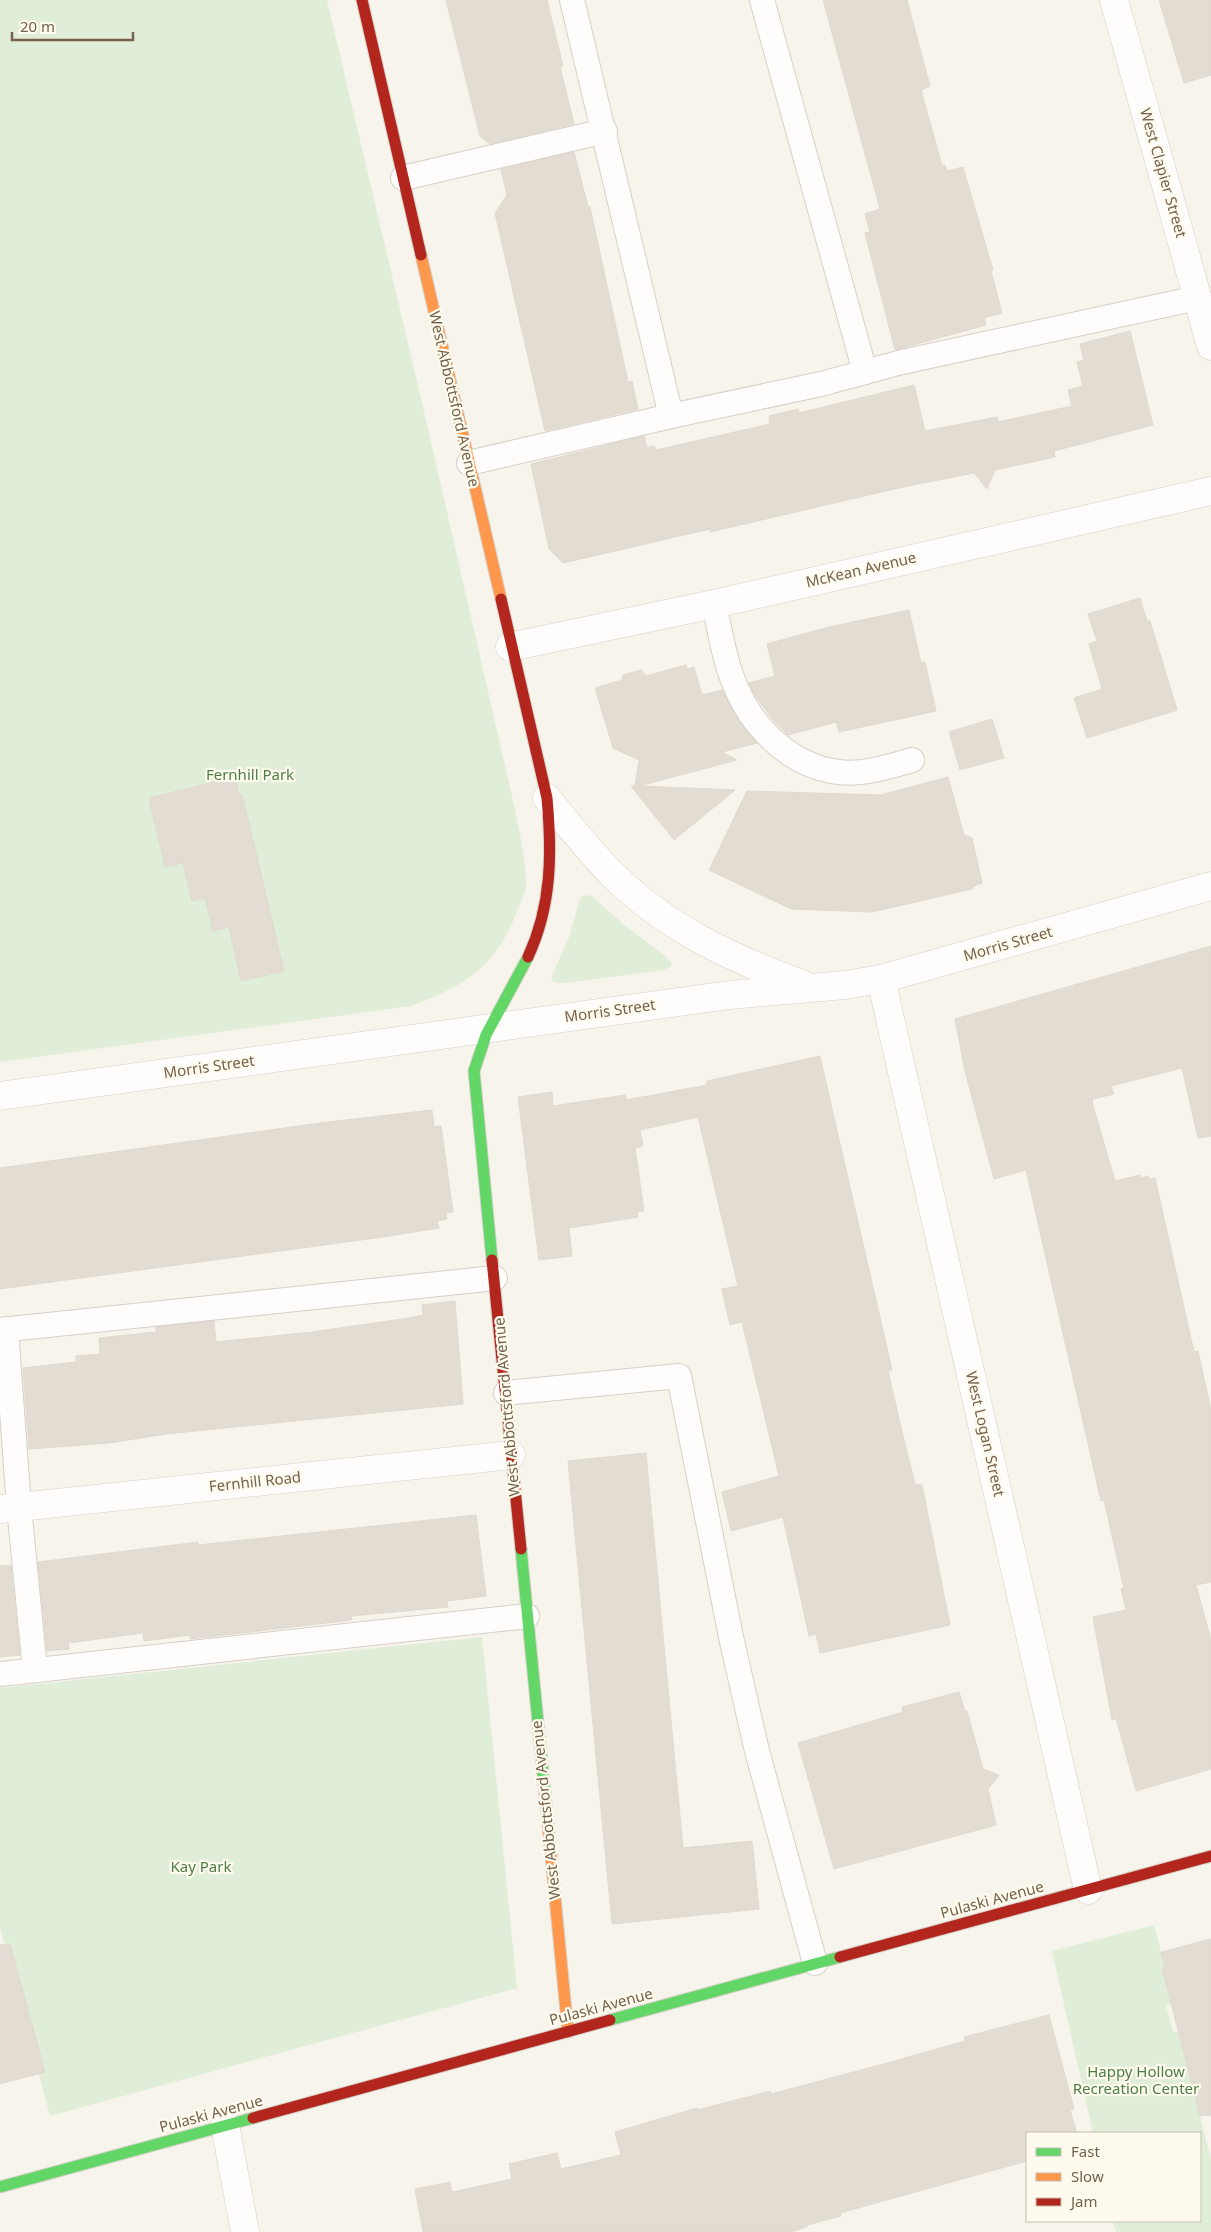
<svg xmlns="http://www.w3.org/2000/svg" width="1211" height="2232" font-family="'Noto Sans',sans-serif">
<style>
.green{fill:#e0edd8}
.building{fill:#e2dcd3;stroke:#e0d9cf}
.lines{fill:none;stroke-linecap:round;stroke-linejoin:round}
.lane-casing{stroke:#d5d0c9;stroke-width:26}
.street-casing{stroke:#d5d0c9;stroke-width:29}
.fast-casing{stroke:#d6d1c9;stroke-width:13}
.slow-casing{stroke:#d6d1c9;stroke-width:13}
.jam-casing{stroke:#d6d1c9;stroke-width:13}
.lane{stroke:#fefdfc;stroke-width:24}
.street{stroke:#fefdfc;stroke-width:28}
.fast{stroke:#63d668;stroke-width:11}
.slow{stroke:#ff974d;stroke-width:11}
.jam{stroke:#b3261e;stroke-width:11}
.labels{text-anchor:middle;stroke-width:4.5;stroke-linejoin:round;paint-order:stroke}
.street-label{font-size:15px;fill:#74624d;stroke:#fefbee}
.park-label{font-size:15px;fill:#4f7e49;stroke:#fefbee}
</style>
<rect width="100%" height="100%" fill="#f7f4ec"/>
<!-- green -->
<g class="green">
<path d="M0,0H327L426,420L514,805C519,831 526,858 526,885C526,894 519,905 516,914C495,968 463,987 411,1006L0,1062Z"/>
<polygon points="587,895 593,897 623,924 665,956 672,963 670,967 664,970 564,983 554,982 551,978 570,935 579,901 582,896"/>
<polygon points="482,1637 517,1988 50,2116 0,1928 0,1688"/>
<polygon points="1154,1925 1165,1967 1162,1968 1171,2004 1166,2006 1173,2032 1178,2031 1211,2159 1211,2232 1116,2232 1113,2221 1200,2221 1200,2133 1093,2133 1052,1951"/>
</g>
<!-- building -->
<g class="building">
<polygon points="446,0 547,0 563,66 560,67 574,124 490,144 480,136"/>
<polygon points="823,0 907,0 930,86 921,90 942,166 945,165 947,171 963,167 993,270 991,271 1002,313 984,318 986,325 895,350 865,233 870,232 865,214 880,209"/>
<polygon points="1159,0 1211,0 1211,75 1184,83"/>
<polygon points="574,152 588,207 590,207 628,382 632,381 638,409 545,431 495,213 507,195 501,169"/>
<polygon points="1130,331 1153,425 1054,451 1055,457 995,470 987,489 974,473 903,487 710,532 710,529 563,563 549,549 531,464 644,436 647,448 654,446 656,450 770,424 769,416 798,409 799,413 914,385 925,431 997,417 998,422 1072,406 1068,390 1083,386 1077,362 1084,360 1080,344"/>
<polygon points="1140,598 1147,621 1150,621 1177,710 1087,738 1074,698 1102,689 1089,644 1097,641 1088,614"/>
<polygon points="909,610 921,663 925,662 936,711 839,732 836,722 788,735 773,720 754,694 749,683 775,676 767,644 829,627"/>
<polygon points="686,665 687,669 694,667 702,695 722,690 740,723 757,743 722,752 737,760 639,786 735,790 674,840 631,786 635,786 639,760 613,748 595,688 622,680 623,675 641,670 646,676"/>
<polygon points="992,719 1004,758 960,770 949,732"/>
<polygon points="235,777 239,795 242,794 284,971 241,981 229,927 213,931 205,898 192,901 183,863 165,867 149,798"/>
<polygon points="948,777 964,835 972,838 982,883 974,886 972,889 872,912 791,909 709,870 747,791 881,795"/>
<polygon points="1211,946 1211,1136 1198,1138 1182,1068 1111,1086 1114,1094 1093,1099 1092,1102 1115,1181 1140,1175 1141,1178 1148,1176 1149,1179 1155,1178 1194,1352 1198,1351 1211,1410 1211,1582 1196,1585 1211,1640 1211,1769 1136,1791 1116,1718 1112,1720 1093,1617 1126,1610 1121,1589 1124,1589 1104,1500 1101,1501 1026,1170 994,1179 965,1071 955,1019"/>
<polygon points="820,1056 892,1370 888,1371 901,1428 915,1484 922,1485 950,1625 820,1653 816,1634 809,1636 783,1517 731,1531 722,1492 779,1476 742,1322 730,1325 722,1289 738,1286 698,1117 640,1130 643,1146 635,1148 644,1211 637,1212 638,1217 569,1228 572,1256 539,1260 518,1097 552,1092 553,1106 625,1095 626,1100 707,1085 707,1081"/>
<polygon points="432,1110 434,1127 441,1126 453,1212 446,1213 447,1219 437,1221 439,1228 383,1237 0,1289 0,1168 320,1123"/>
<polygon points="455,1301 463,1404 166,1434 109,1443 29,1449 23,1368 76,1362 76,1356 100,1354 99,1338 156,1332 156,1327 214,1321 216,1342 312,1332 409,1318 423,1315 422,1305"/>
<polygon points="646,1453 683,1848 752,1841 759,1909 612,1924 568,1461"/>
<polygon points="476,1515 486,1596 447,1601 448,1607 351,1616 352,1620 284,1628 190,1639 190,1635 144,1641 143,1633 68,1643 69,1649 47,1651 38,1562 198,1542 198,1545"/>
<polygon points="11,1565 20,1655 0,1657 0,1566"/>
<polygon points="959,1692 965,1711 967,1711 983,1769 999,1775 988,1789 996,1825 834,1869 798,1743 903,1712 902,1707"/>
<polygon points="1211,1939 1211,2115 1200,2116 1162,1968 1165,1967 1161,1952"/>
<polygon points="10,1944 45,2072 0,2084 0,1945"/>
<polygon points="1049,2015 1074,2109 1070,2110 1077,2133 1027,2133 1027,2161 840,2213 841,2216 807,2225 807,2227 791,2232 423,2232 415,2189 450,2182 452,2192 512,2179 509,2164 557,2153 561,2169 621,2155 615,2132 697,2108 697,2110 771,2091 771,2094 891,2062 965,2041 964,2037"/>
</g>
<g class="lines">
<!-- lane casing -->
<g class="lane-casing">
<g id="lane">
<polyline points="572,0 671,416"/>
<polyline points="762,0 865,372"/>
<polyline points="403,178 605,131"/>
<polyline points="469,463 671,416 821,384 902,362 1197,298"/>
<path d="M714,604C720,630 724,660 735,685C752,727 790,766 838,772C863,775 888,767 912,760"/>
<polyline points="6,1329 19,1507 35,1670"/>
<polyline points="0,1330 495,1278"/>
<polyline points="506,1393 679,1376 731,1637 757,1751 815,1963"/>
<polyline points="0,1674 527,1616"/>
</g>
</g>
<!-- street casing -->
<g class="street-casing">
<g id="street">
<polyline points="1114,0 1211,346"/>
<polyline points="510,647 714,604 1211,491"/>
<path d="M547,798C568,824 588,850 612,874C665,927 732,959 802,984"/>
<polyline points="881,979 1088,1890"/>
<polyline points="0,1096 729,995 845,985 881,979 1211,886"/>
<polyline points="0,1509 511,1455"/>
<polyline points="225,2125 245,2232"/>
</g>
</g>
<!-- fast casing -->
<g class="fast-casing">
<g id="fast">
<polyline points="492,1260 474,1071 486,1035 528,957"/>
<polyline points="521,1549 545,1794"/>
<polyline points="610,2020 840,1957"/>
<polyline points="0,2187 253,2118"/>
</g>
</g>
<!-- slow casing -->
<g class="slow-casing">
<g id="slow">
<polyline points="421,255 501,599"/>
<polyline points="545,1794 568,2032"/>
</g>
</g>
<!-- jam casing -->
<g class="jam-casing">
<g id="jam">
<polyline points="362,0 421,255"/>
<path d="M501,599L547,798C552,853 552,905 528,957"/>
<polyline points="492,1260 521,1549"/>
<polyline points="840,1957 1211,1856"/>
<polyline points="253,2118 610,2020"/>
</g>
</g>
<!-- lane -->
<use href="#lane" class="lane"/>
<!-- street -->
<use href="#street" class="street"/>
<!-- fast -->
<use href="#fast" class="fast"/>
<!-- slow -->
<use href="#slow" class="slow"/>
<!-- jam -->
<use href="#jam" class="jam"/>
</g>
<g class="labels">
<!-- street labels -->
<g class="street-label">
<text transform="translate(1163 173) rotate(74)" y="5">West Clapier Street</text>
<text transform="translate(454 399) rotate(77)" y="5">West Abbottsford Avenue</text>
<text transform="translate(861 570) rotate(-13)" y="5">McKean Avenue</text>
<text transform="translate(1008 944) rotate(-16)" y="5">Morris Street</text>
<text transform="translate(610 1011) rotate(-8)" y="5">Morris Street</text>
<text transform="translate(209 1067) rotate(-8)" y="5">Morris Street</text>
<text transform="translate(507 1407) rotate(-95)" y="5">West Abbottsford Avenue</text>
<text transform="translate(985 1434) rotate(77)" y="5">West Logan Street</text>
<text transform="translate(255 1482) rotate(-6)" y="5">Fernhill Road</text>
<text transform="translate(546 1810) rotate(-96)" y="5">West Abbottsford Avenue</text>
<text transform="translate(992 1900) rotate(-15)" y="5">Pulaski Avenue</text>
<text transform="translate(601 2007) rotate(-15)" y="5">Pulaski Avenue</text>
<text transform="translate(211 2114) rotate(-15)" y="5">Pulaski Avenue</text>
</g>
<!-- park labels -->
<g class="park-label">
<text x="250" y="780">Fernhill Park</text>
<text x="201" y="1872">Kay Park</text>
<text x="1136" y="2077">Happy Hollow<tspan x="1136" dy="17">Recreation Center</tspan></text>
</g>
</g>
<!-- legend -->
<rect x="1026" y="2132" width="175" height="90" fill="#fefbee" stroke="#c7beae"/>
<rect x="1036" y="2148" width="25" height="8" fill="#63d668" stroke="#c7beae"/>
<text x="1071" y="2157" font-size="15" fill="#74624d">Fast</text>
<rect x="1036" y="2173" width="25" height="8" fill="#ff974d" stroke="#c7beae"/>
<text x="1071" y="2182" font-size="15" fill="#74624d">Slow</text>
<rect x="1036" y="2198" width="25" height="8" fill="#b3261e" stroke="#c7beae"/>
<text x="1071" y="2207" font-size="15" fill="#74624d">Jam</text>
<!-- scale -->
<path d="M12 32v8h121v-8" fill="none" stroke="#74624d" stroke-width="2.5"/>
<text x="20" y="32" font-size="15" fill="#74624d" stroke="#fefbee" stroke-width="4" paint-order="stroke">20 m</text>
</svg>
